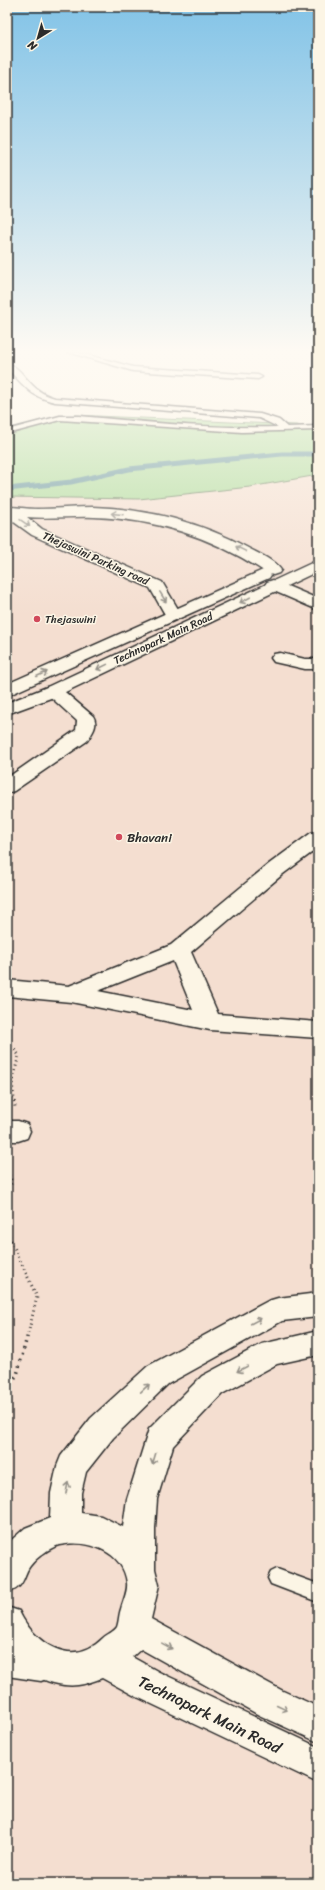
<svg xmlns="http://www.w3.org/2000/svg" width="325" height="1890" font-family="Sriracha,sans-serif">
<style>
.built{fill:#f4ded0}
.green{fill:#acda99;stroke:#6c8262}
.lines{fill:none;stroke-linecap:round;stroke-linejoin:round}
.stream{stroke:#64949b;stroke-width:5}
.lane-casing{stroke:#2b2b2b;stroke-width:3}
.street-casing{stroke:#2b2b2b;stroke-width:3}
.secondary-casing{stroke:#2b2b2b;stroke-width:3}
.path-far1{stroke:#2b2b2b;stroke-width:3;stroke-dasharray:1 3.5;stroke-linecap:butt}
.path{stroke:#2b2b2b;stroke-width:3.5;stroke-dasharray:1.5 4.5;stroke-linecap:butt}
.lane{fill:#fcf5e5;fill-rule:evenodd}
.street{fill:#fcf5e5;fill-rule:evenodd}
.secondary{fill:#fcf5e5;fill-rule:evenodd}
.oneway{stroke:#949088}
.poi-dot{fill:#d1495b;stroke:#fcf5e5;stroke-width:1.5}
.labels{text-anchor:middle;stroke-width:3;stroke-linejoin:round;paint-order:stroke}
.far-street-label{font-size:11px;fill:#2b2b2b;stroke:#fcf5e5}
.far-poi-label{font-size:11px;fill:#2b2b2b;stroke:#fcf5e5;text-anchor:start}
.poi-label{font-size:13px;fill:#2b2b2b;stroke:#fcf5e5;text-anchor:start}
.near-street-label{font-size:16px;fill:#2b2b2b;stroke:#fcf5e5}
</style>
<rect width="100%" height="100%" fill="#fcf5e5"/>
<filter id="ink" filterUnits="userSpaceOnUse"><feTurbulence type="fractalNoise" baseFrequency=".025" numOctaves="2"/><feDisplacementMap in="SourceGraphic" scale="8" xChannelSelector="R" yChannelSelector="G"/><feConvolveMatrix kernelMatrix="1 2 1 2 8 2 1 2 1" color-interpolation-filters="sRGB"/></filter>
<g filter="url(#ink)">
<!-- built -->
<polygon class="built" points="318,467 318,1883 7,1883 7,488"/>
<!-- green -->
<polygon class="green" points="75,415 297,425 318,430 318,475 250,487 139,499 7,497 7,434 30,425"/>
<g class="lines">
<!-- stream -->
<polyline class="stream" points="7,489 71,482 129,469 282,454 318,454"/>
<!-- lane casing -->
<g class="lane-casing">
<g id="lane">
<polygon points="68,352 77,352 133,367 258,375 262,377 258,379 133,371"/>
<path d="M7,363C25,369 28,391 55,398L260,414L279,420L287,427L318,426V430L242,432L60,420L7,434V430L60,416H79C145,422 211,429 278,427L259,418L55,402C28,396 26,386 7,369Z"/>
<polygon points="277,1569 318,1584 318,1602 271,1584 268,1578 271,1572"/>
</g>
</g>
<!-- street casing -->
<g class="street-casing">
<g id="street">
<path d="M7,507C17,507 27,509 37,509C56,509 74,507 93,507C147,509 201,522 248,548C259,554 274,560 281,570L279,573L273,575L267,573C214,538 158,519 94,517C71,516 49,519 27,517L42,529L162,582L181,614L179,618L173,619L167,618L150,588L32,535L7,517Z"/>
<polygon points="273,580 318,599 318,610 267,588 265,585 267,582"/>
<polygon points="280,653 305,659 318,659 318,669 305,669 274,662 271,658 274,654"/>
<path d="M53,686L59,687L93,716C99,725 92,733 87,741L14,791L7,793V778L76,730L77,721L44,691L47,687Z"/>
<path d="M318,832V848L283,874L191,952L218,1014L318,1022V1038L210,1030L71,1002L7,996V980L69,986L171,945L269,864L311,833ZM173,961L193,1010L98,991Z"/>
<polygon points="7,1121 18,1121 27,1124 30,1131 27,1138 18,1141 7,1141"/>
<polygon points="7,1642 41,1647 53,1652 58,1664 53,1676 41,1681 7,1676"/>
</g>
</g>
<!-- secondary casing -->
<g class="secondary-casing">
<g id="secondary">
<polygon points="318,560 318,571 59,695 7,714 7,703 47,687"/>
<polygon points="263,570 269,572 271,575 269,578 7,696 7,684"/>
<path d="M318,1293V1317L282,1321L168,1384L113,1438L86,1472L81,1493V1513L101,1516L123,1527L127,1499L149,1429L202,1376L262,1344L318,1331V1355L277,1364L222,1394L173,1446L157,1499L155,1528V1569L159,1585L151,1619L283,1691L318,1707V1742L259,1715L141,1649L132,1657L159,1672L318,1747V1783L135,1696L102,1678C94,1681 86,1684 78,1685C54,1688 22,1673 7,1655V1607L19,1611C34,1644 72,1669 103,1638C107,1634 114,1632 117,1627C119,1622 119,1614 121,1609C123,1601 128,1591 127,1583C123,1550 87,1539 59,1545C49,1548 36,1558 30,1566C25,1572 24,1583 18,1587C16,1590 10,1591 7,1592V1544L25,1528L50,1518L51,1493L57,1466L61,1456L91,1418L148,1366L268,1301L278,1298Z"/>
</g>
</g>
<!-- path-far1 -->
<g class="path-far1">
<polyline points="7,1045 13,1048 19,1055 12,1082 15,1107"/>
<polyline points="7,1171 12,1182 7,1191"/>
<polyline points="7,1232 37,1297 27,1338"/>
</g>
<!-- path -->
<polyline class="path" points="7,1387 17,1375 27,1337"/>
<!-- lane -->
<use href="#lane" class="lane"/>
<!-- street -->
<use href="#street" class="street"/>
<!-- secondary -->
<use href="#secondary" class="secondary"/>
</g>
<!-- one-way arrows -->
<defs><path id="oneway-shaft" d="M-6 0H5M1.5-3L5.5 0L1.5 3" fill="none" stroke-width="1.6" stroke-linecap="round" stroke-linejoin="round"/></defs>
<g class="oneway">
<use href="#oneway-shaft" transform="translate(117 514) rotate(-174)"/>
<use href="#oneway-shaft" transform="translate(25 523) rotate(35)"/>
<use href="#oneway-shaft" transform="translate(241 549) rotate(-154)"/>
<use href="#oneway-shaft" transform="translate(163 597) rotate(58)"/>
<use href="#oneway-shaft" transform="translate(245 600) rotate(152)"/>
<use href="#oneway-shaft" transform="translate(102 667) rotate(154)"/>
<use href="#oneway-shaft" transform="translate(42 674) rotate(-25)"/>
<use href="#oneway-shaft" transform="translate(256 1321) rotate(-28)"/>
<use href="#oneway-shaft" transform="translate(242 1369) rotate(152)"/>
<use href="#oneway-shaft" transform="translate(145 1388) rotate(-43)"/>
<use href="#oneway-shaft" transform="translate(154 1459) rotate(107)"/>
<use href="#oneway-shaft" transform="translate(67 1488) rotate(-79)"/>
<use href="#oneway-shaft" transform="translate(167 1646) rotate(29)"/>
<use href="#oneway-shaft" transform="translate(282 1708) rotate(25)"/>
</g>
</g>
<!-- sky -->
<linearGradient id="sky" x2="0" y2="1"><stop stop-color="#82c3e7"/><stop offset="0.57" stop-color="#fefaf3"/><stop offset="1" stop-color="#fefaf3" stop-opacity="0"/></linearGradient>
<rect width="325" height="616" fill="url(#sky)"/>
<!-- markers -->
<g class="poi-dot">
<circle cx="37" cy="619" r="4"/>
<circle cx="119" cy="837" r="4"/>
</g>
<g class="labels">
<!-- far-street labels -->
<g class="far-street-label">
<text transform="translate(96 558) rotate(24)" y="4">Thejaswini Parking road</text>
<text transform="translate(163 638) rotate(-25)" y="4">Technopark Main Road</text>
</g>
<!-- far-poi labels -->
<g class="far-poi-label">
<text x="45" y="623">Thejaswini</text>
</g>
<!-- poi labels -->
<g class="poi-label">
<text x="127" y="842">Bhavani</text>
</g>
<!-- near-street labels -->
<g class="near-street-label">
<text transform="translate(210 1714) rotate(26)" y="6">Technopark Main Road</text>
</g>
</g>
<!-- margin -->
<rect width="325" height="1890" fill="none" stroke="#fcf5e5" stroke-width="24"/>
<rect x="12" y="12" width="301" height="1866" fill="none" stroke="#2b2b2b" stroke-width="1.5" filter="url(#ink)"/>
<!-- north arrow -->
<g transform="translate(38 38) rotate(217)" stroke="#fcf5e5" stroke-width="3" paint-order="stroke">
<path d="M0-3L7 15L0 10L-7 15Z" fill="#2b2b2b"/>
<text y="-6" font-size="11" font-weight="bold" text-anchor="middle" fill="#2b2b2b">N</text>
</g>
</svg>
